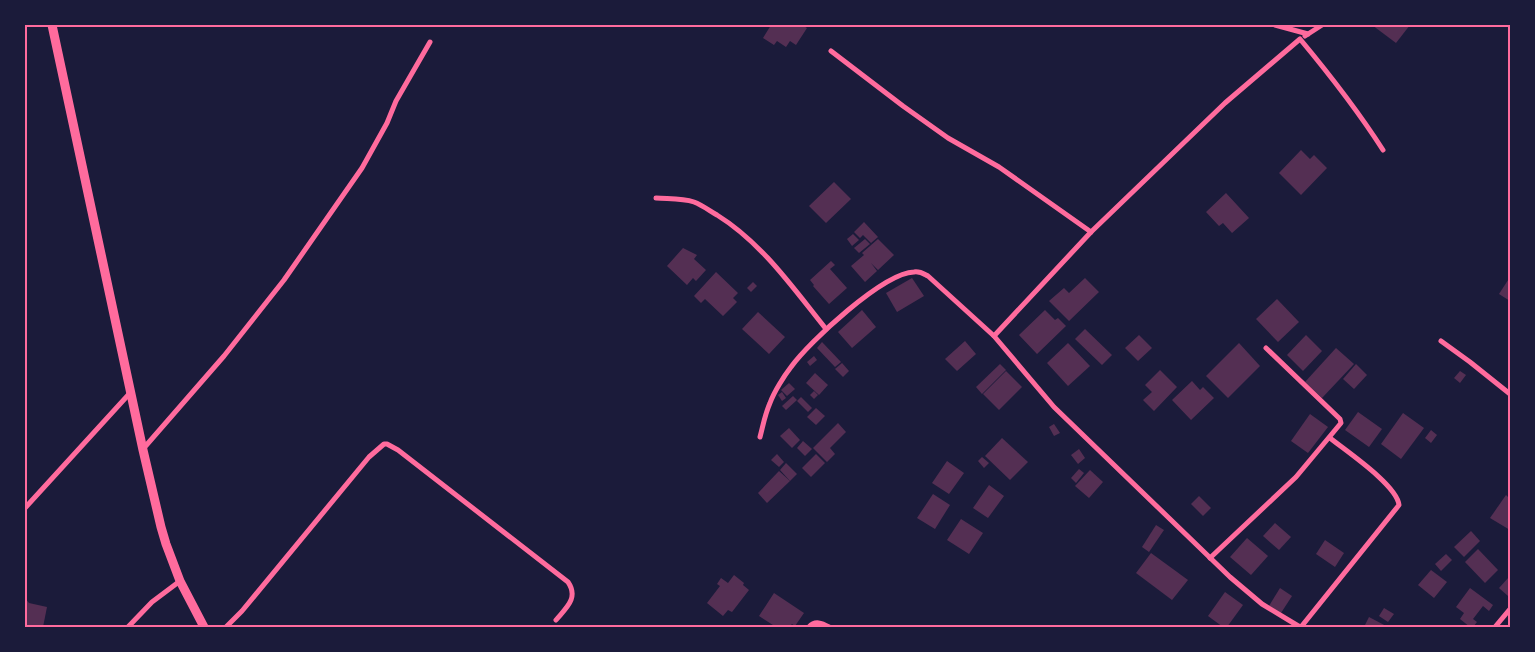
<svg xmlns="http://www.w3.org/2000/svg" width="1535" height="652" font-family="'Varela Round',sans-serif">
<style>
.building{fill:#542f53}
.lines{fill:none;stroke-linecap:round;stroke-linejoin:round}
.minor{stroke:#ff6b9d;stroke-width:5}
.secondary{stroke:#ff6b9d;stroke-width:9}
.neatline{fill:none;stroke:#ff6b9d;stroke-width:2}
</style>
<rect width="100%" height="100%" fill="#1b1b3a"/>
<!-- building -->
<g class="building">
<polygon points="771,25 802,25 807,28 796,45 790,41 786,47 777,41 774,45 763,38"/>
<polygon points="1372,25 1410,25 1396,43"/>
<polygon points="1301,150 1310,159 1314,155 1327,168 1301,195 1279,173"/>
<polygon points="834,182 851,199 826,223 809,206"/>
<polygon points="1226,193 1249,218 1232,233 1223,223 1219,226 1206,212"/>
<polygon points="864,222 878,237 871,243 863,235 860,238 854,232"/>
<polygon points="853,234 859,240 852,246 847,239"/>
<polygon points="865,239 870,244 859,253 854,248"/>
<polygon points="878,239 894,255 878,270 871,263 877,271 865,282 851,266 864,255 862,253"/>
<polygon points="683,248 697,255 694,259 706,270 696,281 693,278 687,285 667,266"/>
<polygon points="831,261 835,265 830,269 847,288 829,304 813,286 814,285 810,280"/>
<polygon points="716,272 738,293 733,298 737,302 723,316 705,299 701,303 694,296"/>
<polygon points="1510,277 1510,301 1499,294"/>
<polygon points="912,278 924,296 897,312 886,293"/>
<polygon points="1085,278 1099,292 1069,321 1049,301 1064,288 1069,293"/>
<polygon points="753,282 757,286 751,292 747,288"/>
<polygon points="1277,299 1299,322 1278,342 1256,319"/>
<polygon points="862,310 876,327 852,348 838,332"/>
<polygon points="1045,310 1055,320 1058,318 1066,326 1037,354 1019,335"/>
<polygon points="758,312 785,337 769,354 742,329"/>
<polygon points="1085,329 1112,355 1102,365 1075,339"/>
<polygon points="1139,335 1152,348 1138,361 1125,348"/>
<polygon points="1306,335 1322,351 1303,371 1287,355"/>
<polygon points="965,341 976,354 957,371 945,359"/>
<polygon points="822,342 841,362 835,367 817,348"/>
<polygon points="1068,343 1090,366 1068,386 1047,363"/>
<polygon points="1239,343 1260,366 1228,398 1206,376"/>
<polygon points="1336,348 1354,364 1322,398 1305,382"/>
<polygon points="814,356 817,360 810,366 807,362"/>
<polygon points="842,363 849,371 843,377 835,369"/>
<polygon points="1000,364 1006,370 982,394 976,387"/>
<polygon points="1356,364 1367,375 1354,389 1343,379"/>
<polygon points="1160,370 1177,387 1154,411 1143,400 1152,392 1145,385"/>
<polygon points="1006,371 1022,387 999,410 983,394"/>
<polygon points="1460,371 1466,375 1460,383 1454,378"/>
<polygon points="815,373 828,385 819,395 806,383"/>
<polygon points="1192,381 1200,390 1203,387 1214,398 1191,420 1172,400"/>
<polygon points="789,383 795,389 787,396 781,390"/>
<polygon points="814,391 818,395 814,399 810,395"/>
<polygon points="782,392 786,398 782,401 778,395"/>
<polygon points="793,396 797,400 786,410 782,406"/>
<polygon points="801,397 812,408 808,412 797,401"/>
<polygon points="816,408 825,416 816,425 807,417"/>
<polygon points="1358,412 1382,429 1369,447 1345,430"/>
<polygon points="1403,413 1424,428 1401,459 1381,444"/>
<polygon points="1310,414 1328,427 1308,453 1291,441"/>
<polygon points="838,423 846,432 830,448 835,454 827,462 813,448"/>
<polygon points="1054,424 1060,433 1054,436 1049,427"/>
<polygon points="789,428 800,440 792,448 780,436"/>
<polygon points="1431,430 1437,435 1431,443 1425,438"/>
<polygon points="1002,438 1028,462 1010,480 985,456"/>
<polygon points="803,441 812,449 805,456 797,448"/>
<polygon points="1079,449 1085,458 1078,464 1071,455"/>
<polygon points="777,454 784,462 779,467 771,460"/>
<polygon points="816,454 825,463 811,477 802,468"/>
<polygon points="982,457 989,463 984,468 978,461"/>
<polygon points="947,461 964,473 949,494 932,483"/>
<polygon points="786,463 797,474 790,481 780,470"/>
<polygon points="1079,469 1084,473 1076,483 1071,478"/>
<polygon points="1090,470 1103,482 1089,498 1075,486"/>
<polygon points="779,471 790,481 767,503 758,493"/>
<polygon points="989,485 1004,496 988,518 973,508"/>
<polygon points="933,494 950,505 935,529 917,518"/>
<polygon points="1506,495 1510,499 1510,530 1490,518"/>
<polygon points="1199,496 1211,508 1203,516 1191,504"/>
<polygon points="961,519 983,533 969,554 947,540"/>
<polygon points="1275,523 1291,537 1279,550 1263,536"/>
<polygon points="1156,525 1164,530 1149,552 1142,547"/>
<polygon points="1471,531 1480,541 1464,557 1454,547"/>
<polygon points="1247,538 1268,556 1251,575 1230,557"/>
<polygon points="1325,540 1344,553 1335,567 1316,554"/>
<polygon points="1478,549 1498,570 1485,583 1465,562"/>
<polygon points="1151,553 1188,580 1172,600 1136,573"/>
<polygon points="1446,554 1452,560 1441,571 1435,564"/>
<polygon points="1431,570 1447,582 1434,598 1418,585"/>
<polygon points="734,575 744,583 743,585 749,590 732,612 728,610 723,616 707,603 720,586 717,584 721,578 728,583"/>
<polygon points="1509,577 1510,594 1508,596 1499,588"/>
<polygon points="1280,588 1292,596 1281,613 1269,606"/>
<polygon points="1470,588 1493,605 1489,611 1483,606 1473,619 1477,622 1473,627 1470,627 1460,619 1464,613 1456,607"/>
<polygon points="1225,592 1243,605 1227,627 1223,627 1208,616"/>
<polygon points="774,593 804,613 795,626 792,624 789,627 776,627 759,616"/>
<polygon points="25,598 29,603 47,607 43,627 25,627"/>
<polygon points="1384,608 1394,614 1388,622 1379,616"/>
<polygon points="1369,617 1388,627 1364,627"/>
</g>
<g class="lines">
<!-- minor -->
<g class="minor">
<polyline points="1275,25 1308,34"/>
<polyline points="1305,36 1322,25"/>
<polyline points="831,51 903,106 948,138 999,167 1091,232"/>
<path d="M656,198C669,199 682,198 694,202C702,205 710,211 717,215C762,243 793,288 826,329"/>
<path d="M994,336L1091,232L1225,103L1300,39C1330,75 1358,111 1383,150"/>
<polyline points="1441,341 1470,362 1510,394"/>
<path d="M760,437C763,426 765,414 770,403C774,392 784,376 791,367C809,342 883,273 914,272C920,271 924,274 928,276L994,336L1054,407L1230,577L1262,604L1300,627"/>
<polyline points="143,449 224,356 284,280 362,168 387,123 396,101 430,42"/>
<polyline points="25,508 130,393"/>
<polyline points="1210,558 1296,477 1341,423 1340,419 1266,348"/>
<polyline points="128,627 152,602 180,581"/>
<path d="M226,627L242,611L369,457L384,444H387L398,450L568,582C579,598 566,608 556,620"/>
<path d="M809,627C815,620 822,623 829,627"/>
<path d="M1301,627L1399,505C1397,485 1346,451 1330,438"/>
<polyline points="1495,627 1510,609"/>
</g>
<!-- secondary -->
<polyline class="secondary" points="52,25 143,450 161,527 166,544 180,581 204,627"/>
</g>
<!-- border -->
<rect width="1535" height="652" fill="none" stroke="#1b1b3a" stroke-width="52"/>
<rect x="26" y="26" width="1483" height="600" class="neatline"/>
</svg>
